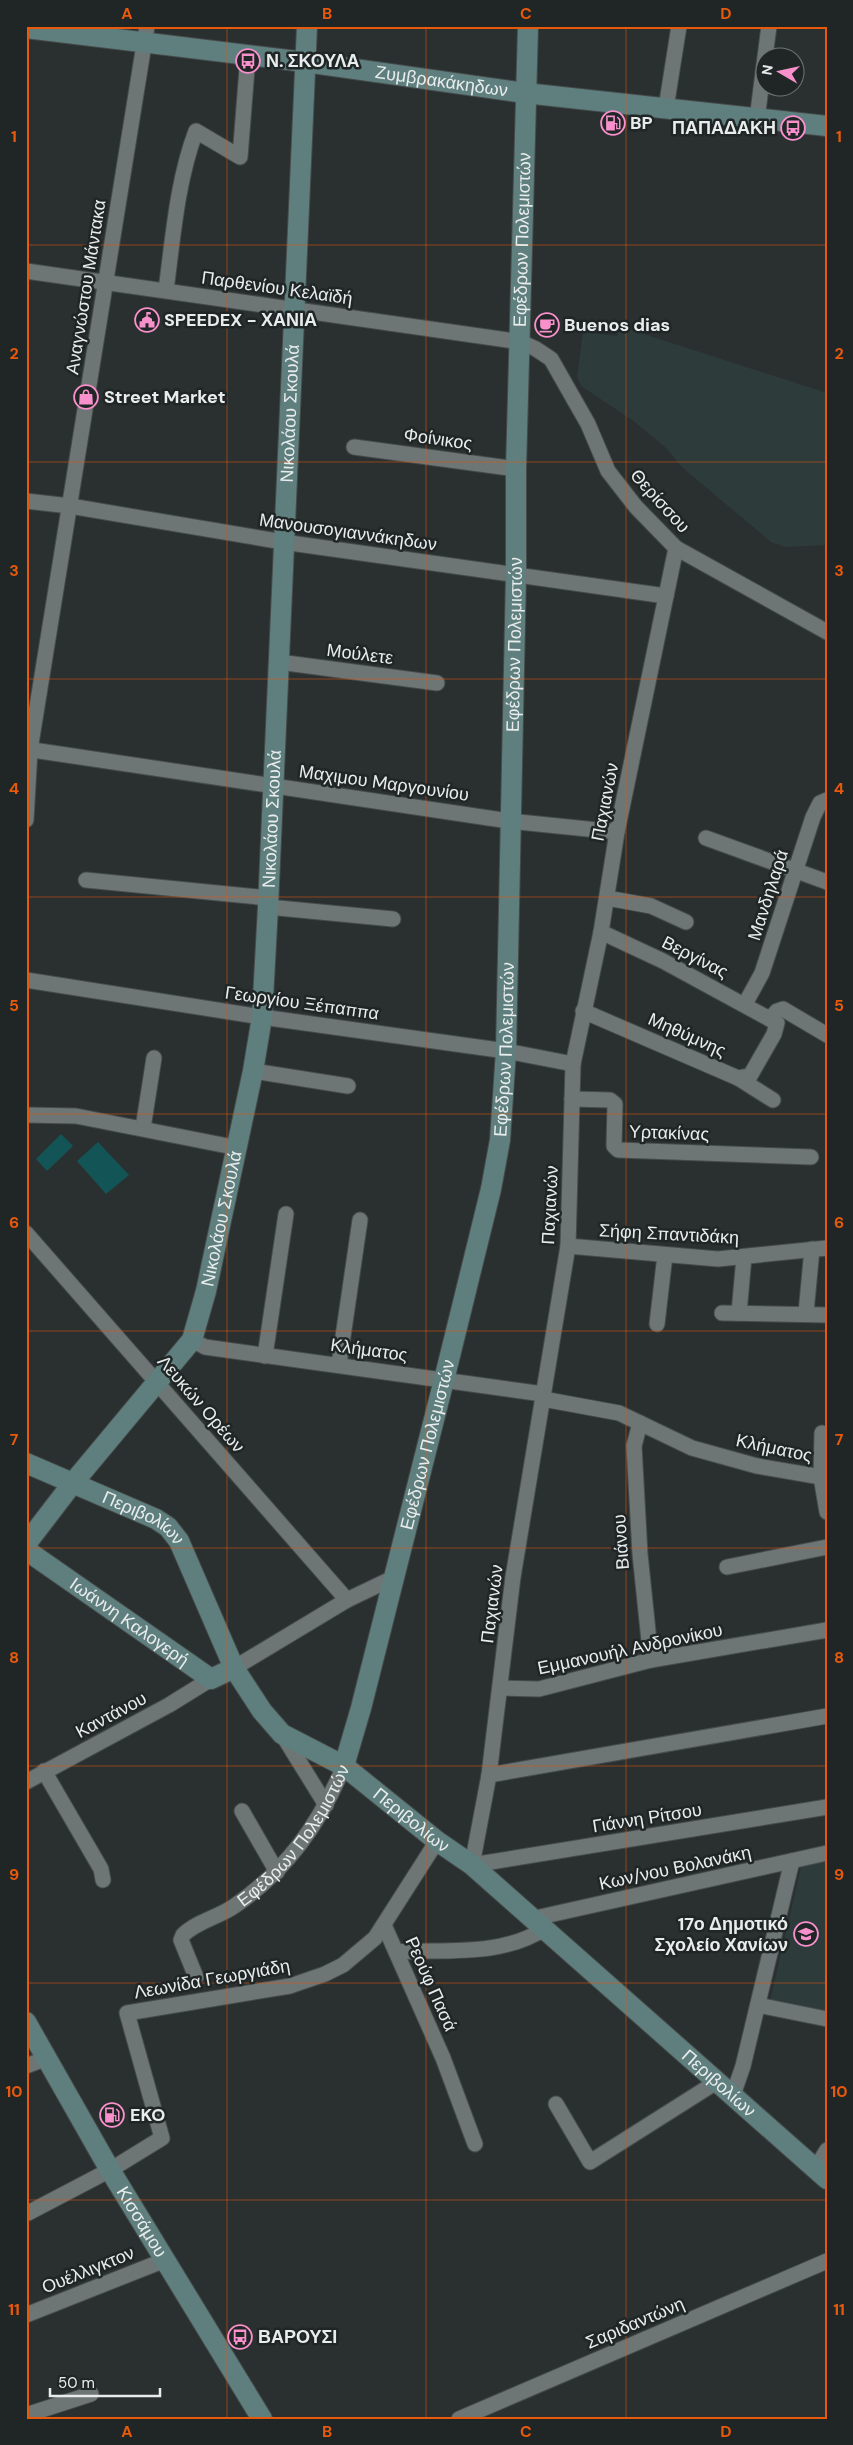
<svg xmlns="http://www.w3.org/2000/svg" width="853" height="2445" font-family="'DM Sans',sans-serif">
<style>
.built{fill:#2d3b3b}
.green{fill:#135556}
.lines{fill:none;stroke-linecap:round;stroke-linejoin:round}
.street-casing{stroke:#464b4b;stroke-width:17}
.secondary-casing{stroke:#464b4b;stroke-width:22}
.street{stroke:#6e7575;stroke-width:15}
.secondary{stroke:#5f7f7f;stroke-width:20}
.grid{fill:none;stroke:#e8590c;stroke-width:1;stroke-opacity:0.55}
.labels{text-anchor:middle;stroke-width:5;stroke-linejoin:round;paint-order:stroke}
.poi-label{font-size:18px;font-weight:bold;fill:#e9ecec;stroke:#202626;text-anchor:start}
.street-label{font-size:18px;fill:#e9ecec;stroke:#202626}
.neatline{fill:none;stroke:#e8590c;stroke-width:2}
.grid-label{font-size:16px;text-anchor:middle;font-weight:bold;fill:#e8590c}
</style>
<rect width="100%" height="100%" fill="#2a302f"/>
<!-- built -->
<g class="built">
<polygon points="619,326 827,393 827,545 786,547 771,542 682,467 667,449 635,422 581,386 577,377 583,332 617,336"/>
<polygon points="827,1861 827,2012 770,2001 801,1867"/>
</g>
<!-- green -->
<g class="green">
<polygon points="61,1134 73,1146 47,1171 36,1159"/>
<polygon points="98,1142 129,1175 106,1194 77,1161"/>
</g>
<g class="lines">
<!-- street casing -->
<g class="street-casing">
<g id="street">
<polyline points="666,108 679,26"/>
<polyline points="757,119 769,26"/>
<polyline points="26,271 521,342 536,349 551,359 588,424 608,471 636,507 676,548 827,632"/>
<path d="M166,290C173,238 177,181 196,131L240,157L248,56"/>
<polyline points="354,447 516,469"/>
<polyline points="26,501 70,506 283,542 666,596"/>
<polyline points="676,548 617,832 601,932 573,1064 568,1246 513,1577 489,1775 472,1865 827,1807"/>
<polyline points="279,662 437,683"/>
<polyline points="26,749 509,821 617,832"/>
<polyline points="26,820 30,750 147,26"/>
<polyline points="706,838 827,882"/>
<polyline points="86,880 268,898"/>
<polyline points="607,898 651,906 686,922"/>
<polyline points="268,907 393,919"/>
<polyline points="601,932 663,961 777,1023 774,1034 750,1076 738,1078"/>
<polyline points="26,980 262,1017 506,1051 573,1064"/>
<polyline points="745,1004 762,973 813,817 820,803 827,800"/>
<polyline points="583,1011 738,1078 773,1100"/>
<polyline points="770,1019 777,1011 783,1009 827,1035"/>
<polyline points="253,1071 348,1086"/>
<polyline points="572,1099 610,1100 615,1104 614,1146 618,1150 811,1157"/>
<polyline points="26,1115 76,1116 238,1148"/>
<polyline points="143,1128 154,1058"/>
<polyline points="26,1233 347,1600"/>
<polyline points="568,1246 718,1259 827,1248"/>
<polyline points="722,1313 827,1315"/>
<polyline points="739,1313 744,1257"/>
<polyline points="806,1313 812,1249"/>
<polyline points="657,1324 665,1255"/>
<polyline points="192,1340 205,1347 543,1394"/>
<polyline points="265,1356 286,1214"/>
<polyline points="339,1364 360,1220"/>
<polyline points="543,1399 619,1413 692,1448 757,1466 827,1478"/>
<polyline points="640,1423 634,1446 640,1554 651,1660"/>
<polyline points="822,1433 821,1477 827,1512"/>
<polyline points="727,1567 827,1547"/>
<polyline points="234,1668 347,1600 393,1578"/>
<polyline points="500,1688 539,1689 651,1660 827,1630"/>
<polyline points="282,1734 326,1805"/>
<polyline points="44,1771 101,1869 103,1880"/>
<polyline points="489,1775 827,1716"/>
<polyline points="26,1782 169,1705 211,1679"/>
<polyline points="242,1811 277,1872"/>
<polyline points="531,1919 827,1853"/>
<polyline points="384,1925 443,2058 475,2144"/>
<path d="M396,1952C444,1949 501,1957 544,1929"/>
<path id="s1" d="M196,1977L181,1940L183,1935C196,1922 218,1917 233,1907C286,1871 319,1825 344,1766"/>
<polyline points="758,2005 827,2019"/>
<polyline points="26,2066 47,2058"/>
<polyline points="733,2095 743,2066 792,1861"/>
<polyline points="556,2104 590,2162 718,2081"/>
<polyline points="816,2168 827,2150"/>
<polyline points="28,2213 110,2170 162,2138 127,2013 290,1986 325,1974 343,1965 375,1938 437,1841"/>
<polyline points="26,2315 165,2260"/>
<polyline points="26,2415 91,2394"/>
<polyline points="459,2419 827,2261"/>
</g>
</g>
<!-- secondary casing -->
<g class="secondary-casing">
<g id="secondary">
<path id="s2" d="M26,28L305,62L525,93L827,126"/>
<path id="s3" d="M26,1463L156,1519L168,1527L179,1541L234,1668L262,1711L282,1734L344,1766L437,1841L472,1865L827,2179"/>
<path id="s4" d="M26,1544L72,1484L192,1340L206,1291L253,1071L262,1017L268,907L307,26"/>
<path id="s5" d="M26,1550L211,1679L234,1668"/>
<path id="s6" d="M344,1766L361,1708L444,1380L491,1189L500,1140L506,1051L516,574V469L528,26"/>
<path id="s7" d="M26,2022L110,2170L262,2419"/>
</g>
</g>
<!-- street -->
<use href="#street" class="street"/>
<!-- secondary -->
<use href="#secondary" class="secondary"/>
</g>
<!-- grid -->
<path class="grid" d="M227,26V2419M426,26V2419M626,26V2419M26,245H827M26,462H827M26,679H827M26,897H827M26,1114H827M26,1331H827M26,1548H827M26,1766H827M26,1983H827M26,2200H827"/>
<!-- icons -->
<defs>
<g id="bus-ring" transform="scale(1.25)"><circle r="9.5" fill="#202626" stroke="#f890cc" stroke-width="1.5"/><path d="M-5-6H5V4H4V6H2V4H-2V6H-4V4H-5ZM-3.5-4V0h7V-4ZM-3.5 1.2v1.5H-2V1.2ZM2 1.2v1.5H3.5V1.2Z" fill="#f890cc"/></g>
<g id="fuel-ring" transform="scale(1.25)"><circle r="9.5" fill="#202626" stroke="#f890cc" stroke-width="1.5"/><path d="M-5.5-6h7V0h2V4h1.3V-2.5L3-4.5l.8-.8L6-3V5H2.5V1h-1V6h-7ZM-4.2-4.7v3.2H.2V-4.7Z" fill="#f890cc"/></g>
<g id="civic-ring" transform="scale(1.25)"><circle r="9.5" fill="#202626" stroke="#f890cc" stroke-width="1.5"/><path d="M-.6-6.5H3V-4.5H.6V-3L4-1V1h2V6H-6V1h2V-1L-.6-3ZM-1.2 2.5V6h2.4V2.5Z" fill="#f890cc"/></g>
<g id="cafe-ring" transform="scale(1.25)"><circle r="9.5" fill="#202626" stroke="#f890cc" stroke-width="1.5"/><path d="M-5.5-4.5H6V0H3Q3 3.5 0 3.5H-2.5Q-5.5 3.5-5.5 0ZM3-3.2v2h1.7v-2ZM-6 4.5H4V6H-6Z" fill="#f890cc"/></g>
<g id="shop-ring" transform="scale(1.25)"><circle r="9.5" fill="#202626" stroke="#f890cc" stroke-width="1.5"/><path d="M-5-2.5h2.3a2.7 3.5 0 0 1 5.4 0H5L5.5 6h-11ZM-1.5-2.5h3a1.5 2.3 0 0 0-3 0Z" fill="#f890cc"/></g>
<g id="school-ring" transform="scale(1.25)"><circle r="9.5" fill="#202626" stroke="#f890cc" stroke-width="1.5"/><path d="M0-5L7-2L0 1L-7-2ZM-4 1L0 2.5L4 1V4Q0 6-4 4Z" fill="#f890cc"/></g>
</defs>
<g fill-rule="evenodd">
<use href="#bus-ring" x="248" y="61"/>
<use href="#fuel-ring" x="613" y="123"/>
<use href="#bus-ring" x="793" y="128"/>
<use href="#civic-ring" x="147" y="320"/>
<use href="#cafe-ring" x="547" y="325"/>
<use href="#shop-ring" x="86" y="397"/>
<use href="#school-ring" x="806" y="1934"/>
<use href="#fuel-ring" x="112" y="2115"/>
<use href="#bus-ring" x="240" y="2337"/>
</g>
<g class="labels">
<!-- poi labels -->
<g class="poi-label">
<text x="266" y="67">Ν. ΣΚΟΥΛΑ</text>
<text x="630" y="129">BP</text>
<text x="776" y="134" text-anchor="end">ΠΑΠΑΔΑΚΗ</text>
<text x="164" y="326">SPEEDEX - ΧΑΝΙΑ</text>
<text x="564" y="331">Buenos dias</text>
<text x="104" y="403">Street Market</text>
<text x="788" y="1930" text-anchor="end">17ο Δημοτικό<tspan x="788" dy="21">Σχολείο Χανίων</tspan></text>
<text x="130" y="2121">EKO</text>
<text x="258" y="2343">ΒΑΡΟΥΣΙ</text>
</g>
<!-- street labels -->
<g class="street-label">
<text dy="6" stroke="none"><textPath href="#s2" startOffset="419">Ζυμβρακάκηδων</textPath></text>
<text dy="6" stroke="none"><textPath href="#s6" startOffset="1546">Εφέδρων Πολεμιστών</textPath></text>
<text transform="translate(86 287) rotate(-81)" y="6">Αναγνώστου Μάντακα</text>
<text transform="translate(277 288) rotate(8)" y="6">Παρθενίου Κελαϊδή</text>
<text dy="6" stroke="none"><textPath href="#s4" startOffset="1198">Νικολάου Σκουλά</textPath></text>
<text transform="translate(438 439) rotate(8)" y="6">Φοίνικος</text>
<text transform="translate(660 501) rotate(48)" y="6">Θερίσσου</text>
<text transform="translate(348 532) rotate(8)" y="6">Μανουσογιαννάκηδων</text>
<text dy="6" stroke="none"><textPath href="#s6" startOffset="1141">Εφέδρων Πολεμιστών</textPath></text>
<text transform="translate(360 654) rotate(7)" y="6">Μούλετε</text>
<text transform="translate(384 783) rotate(8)" y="6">Μαχιμου Mαργουνίου</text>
<text transform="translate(605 802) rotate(-79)" y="6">Παχιανών</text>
<text dy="6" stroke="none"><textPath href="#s4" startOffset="792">Νικολάου Σκουλά</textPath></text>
<text transform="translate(768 895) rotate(-72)" y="6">Μανδηλαρά</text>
<text transform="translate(695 957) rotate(27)" y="6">Βεργίνας</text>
<text transform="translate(302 1003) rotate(8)" y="6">Γεωργίου Ξέπαππα</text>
<text transform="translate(687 1035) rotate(24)" y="6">Μηθύμνης</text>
<text dy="6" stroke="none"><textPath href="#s6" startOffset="736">Εφέδρων Πολεμιστών</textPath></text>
<text transform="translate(669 1133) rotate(2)" y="6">Υρτακίνας</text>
<text transform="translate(550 1205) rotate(-87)" y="6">Παχιανών</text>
<text dy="6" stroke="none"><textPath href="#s4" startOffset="388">Νικολάου Σκουλά</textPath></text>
<text transform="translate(669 1234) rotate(3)" y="6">Σήφη Σπαντιδάκη</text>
<text transform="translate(369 1350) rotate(8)" y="6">Κλήματος</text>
<text transform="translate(201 1404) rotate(49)" y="6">Λευκών Ορέων</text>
<text dy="6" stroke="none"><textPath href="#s6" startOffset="332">Εφέδρων Πολεμιστών</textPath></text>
<text transform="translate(774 1448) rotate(12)" y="6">Κλήματος</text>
<text dy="6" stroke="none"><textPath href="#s3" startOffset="130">Περιβολίων</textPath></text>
<text transform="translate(621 1542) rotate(-94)" y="6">Βιάνου</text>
<text transform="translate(492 1604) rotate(-83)" y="6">Παχιανών</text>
<text dy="6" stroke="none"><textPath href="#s5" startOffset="126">Ιωάννη Καλογερή</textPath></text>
<text transform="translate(630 1649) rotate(-12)" y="6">Εμμανουήλ Ανδρονίκου</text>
<text transform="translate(111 1715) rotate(-28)" y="6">Καντάνου</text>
<text transform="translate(647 1818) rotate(-9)" y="6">Γιάννη Ρίτσου</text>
<text dy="6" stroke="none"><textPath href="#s3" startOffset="550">Περιβολίων</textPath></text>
<text dy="6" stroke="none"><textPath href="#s1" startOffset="198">Εφέδρων Πολεμιστών</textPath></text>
<text transform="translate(675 1868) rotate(-12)" y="6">Κων/νου Βολανάκη</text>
<text transform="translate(212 1979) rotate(-10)" y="6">Λεωνίδα Γεωργιάδη</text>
<text transform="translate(431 1984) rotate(66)" y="6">Ρεούφ Πασά</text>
<text dy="6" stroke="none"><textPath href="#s3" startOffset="955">Περιβολίων</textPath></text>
<text dy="6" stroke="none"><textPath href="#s7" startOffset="231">Κισσάμου</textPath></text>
<text transform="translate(88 2270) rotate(-22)" y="6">Ουέλλιγκτον</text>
<text transform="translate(635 2323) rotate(-23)" y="6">Σαριδαντώνη</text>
</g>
</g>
<!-- border -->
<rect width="853" height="2445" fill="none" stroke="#202626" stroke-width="55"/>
<!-- north arrow -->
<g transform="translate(780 72) rotate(279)"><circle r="24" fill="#202626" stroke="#707575"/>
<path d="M0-4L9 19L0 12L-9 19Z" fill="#f890cc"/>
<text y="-8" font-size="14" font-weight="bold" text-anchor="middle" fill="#e9ecec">N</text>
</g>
<!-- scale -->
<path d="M50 2388v8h110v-8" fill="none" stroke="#e9ecec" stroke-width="2.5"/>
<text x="58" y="2388" font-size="15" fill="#e9ecec" stroke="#202626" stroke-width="4" paint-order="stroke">50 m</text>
<rect x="28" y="28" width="798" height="2390" class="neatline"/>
<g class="grid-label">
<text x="127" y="19">A</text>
<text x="327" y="19">B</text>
<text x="526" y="19">C</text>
<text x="726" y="19">D</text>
<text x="14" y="142">1</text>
<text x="839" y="142">1</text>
<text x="14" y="359">2</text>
<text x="839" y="359">2</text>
<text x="14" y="576">3</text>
<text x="839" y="576">3</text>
<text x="14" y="794">4</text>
<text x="839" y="794">4</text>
<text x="14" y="1011">5</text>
<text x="839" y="1011">5</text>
<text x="14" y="1228">6</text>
<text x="839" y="1228">6</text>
<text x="14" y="1445">7</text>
<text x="839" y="1445">7</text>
<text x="14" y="1663">8</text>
<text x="839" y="1663">8</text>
<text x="14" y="1880">9</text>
<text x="839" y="1880">9</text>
<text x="14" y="2097">10</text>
<text x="839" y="2097">10</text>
<text x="14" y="2315">11</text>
<text x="839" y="2315">11</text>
<text x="127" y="2437">A</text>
<text x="327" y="2437">B</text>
<text x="526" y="2437">C</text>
<text x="726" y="2437">D</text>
</g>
</svg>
